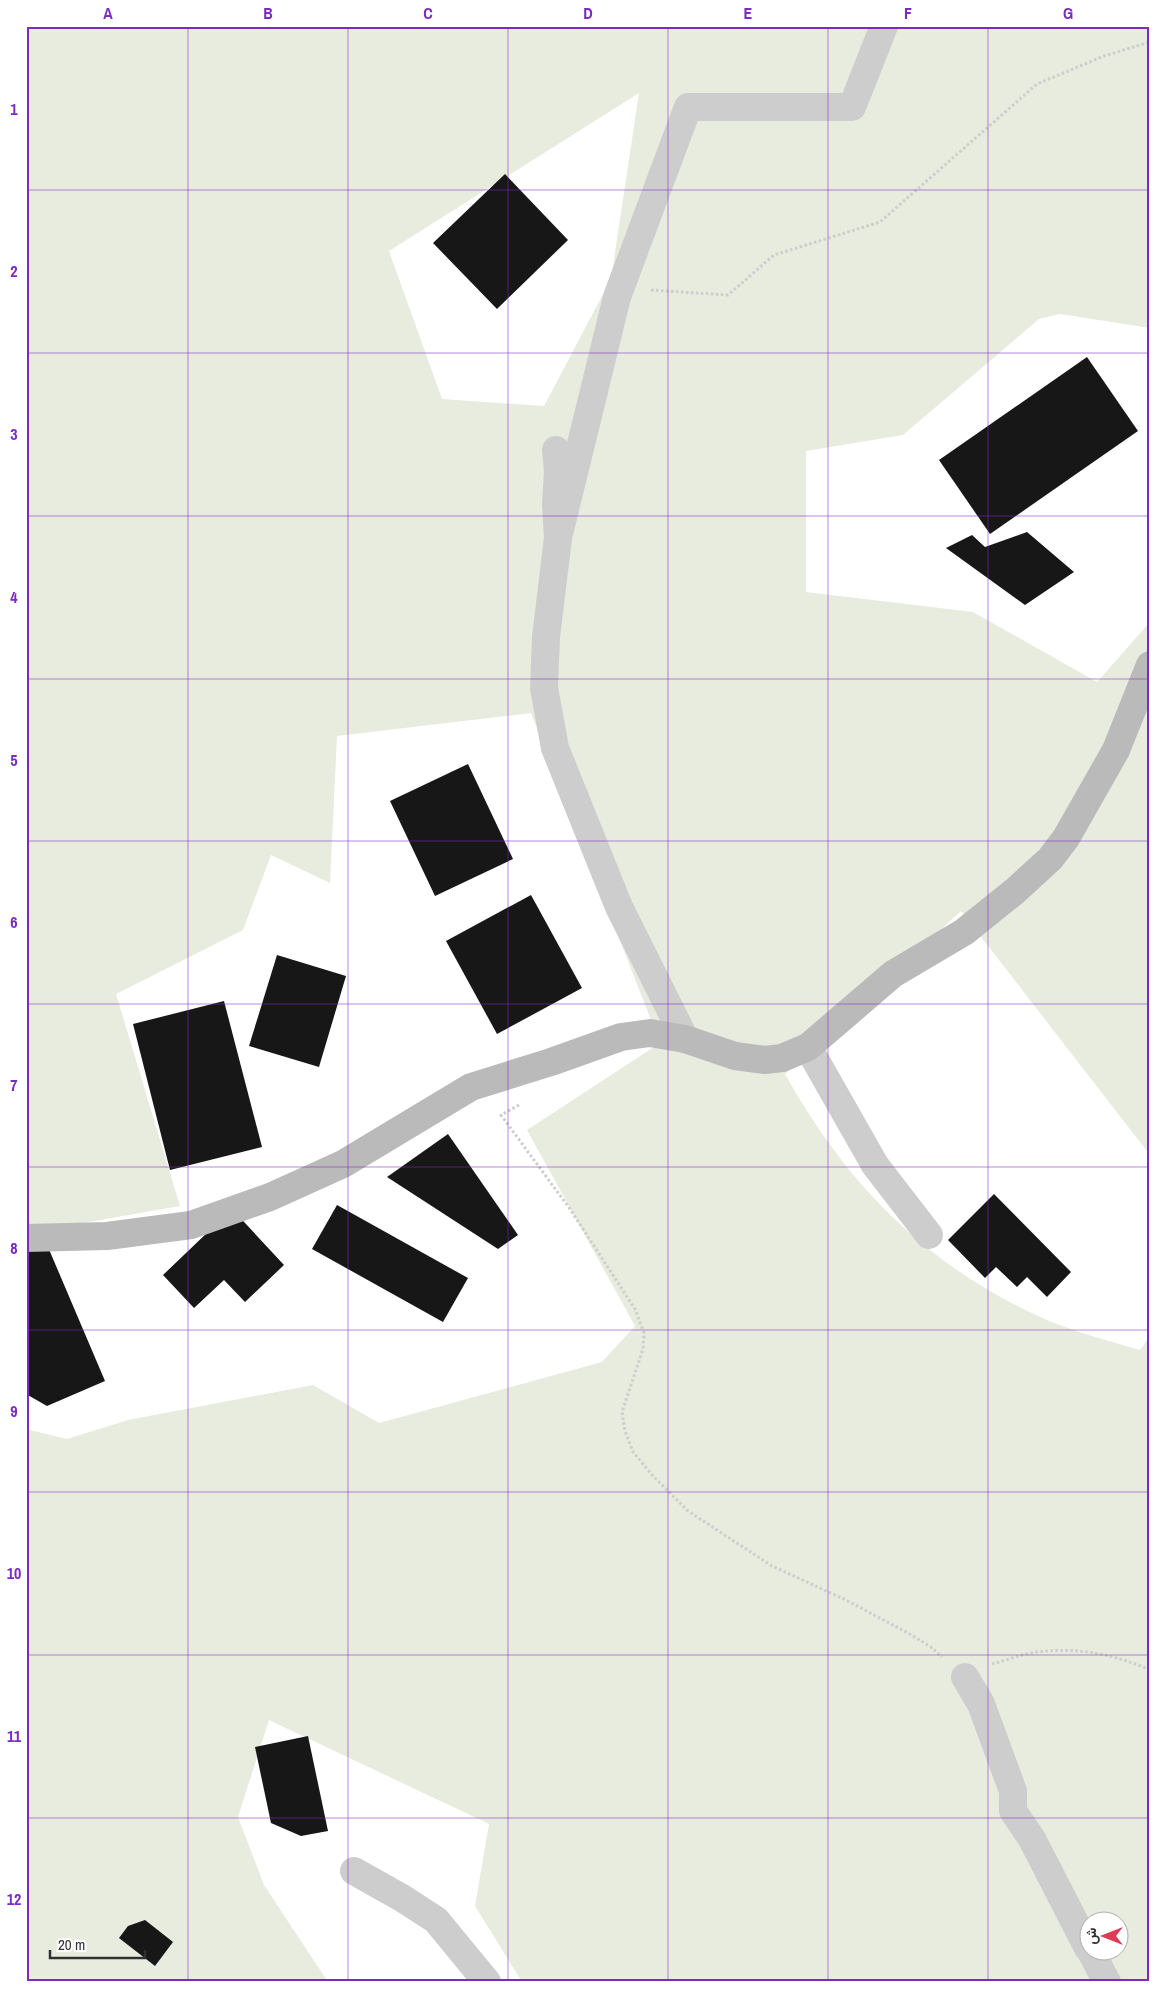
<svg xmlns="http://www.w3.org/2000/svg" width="1176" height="2008" font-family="'Archivo Narrow',Vazirmatn,sans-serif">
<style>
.green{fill:#e7ecdf;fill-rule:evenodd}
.building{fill:#171717}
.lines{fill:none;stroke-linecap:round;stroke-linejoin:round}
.path{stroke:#cdcdcd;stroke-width:3;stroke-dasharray:2.5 2.5;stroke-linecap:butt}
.street{stroke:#cdcdcd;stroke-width:28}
.secondary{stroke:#bababa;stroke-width:28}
.grid{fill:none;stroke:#7b2cbf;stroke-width:1;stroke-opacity:0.55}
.neatline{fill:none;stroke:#7b2cbf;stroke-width:2}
.grid-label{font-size:16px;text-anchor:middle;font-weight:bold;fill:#7b2cbf}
</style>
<rect width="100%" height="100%" fill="#fff"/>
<!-- green -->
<path class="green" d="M26,26H1150V328L1060,314L1039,319L903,435L806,451V592L973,612L1097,682L1150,622V1155L961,911L785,1074C848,1187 930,1269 1049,1321C1079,1333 1109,1341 1140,1350L1150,1336V1982H522L475,1906L489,1824L269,1720L238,1817L264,1885L328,1982H26V1429L67,1439L128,1420L313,1385L379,1423L602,1362L635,1326L527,1130L660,1043L531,713L337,736L330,883L271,855L243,930L116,994L180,1206L26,1233ZM639,93L611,279L544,406L442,399L389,251ZM1088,1920H1118V1950H1088Z"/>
<!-- building -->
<g class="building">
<polygon points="505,174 568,240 497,309 433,243"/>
<polygon points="1087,357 1138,431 990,534 939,460"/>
<polygon points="1027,532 1074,572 1025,605 946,548 972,535 985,547"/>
<polygon points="468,764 513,859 435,896 390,801"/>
<polygon points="531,895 582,988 497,1034 446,941"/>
<polygon points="277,955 346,976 319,1067 249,1046"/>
<polygon points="224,1001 262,1147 170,1170 133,1024"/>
<polygon points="448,1134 518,1235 498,1249 387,1177"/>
<polygon points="994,1194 1071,1272 1047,1297 1027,1277 1017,1287 996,1267 985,1278 948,1240"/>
<polygon points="337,1205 468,1278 443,1322 312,1249"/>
<polygon points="232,1209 284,1265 245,1302 224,1280 194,1308 163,1275"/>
<polygon points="48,1247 105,1381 47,1406 26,1394 26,1250"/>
<polygon points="308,1736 328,1831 301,1836 271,1823 255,1747"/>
<polygon points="145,1920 173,1942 155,1966 119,1938 128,1926"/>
</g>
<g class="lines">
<!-- path -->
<g class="path">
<polyline points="651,290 728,295 774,255 880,222 1037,84 1104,56 1150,42"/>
<polyline points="519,1105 501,1115 570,1209 635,1309 644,1333 643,1349 622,1412 625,1431 633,1452 653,1476 688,1511 772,1566 846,1600 908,1633 931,1647 942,1657"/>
<path d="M992,1664C1007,1660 1022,1654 1037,1652C1076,1647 1114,1654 1150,1670"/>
</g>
<!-- street -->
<g class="street">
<polyline points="556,450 558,471 556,504 558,538 546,637 544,688 555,748 619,907 685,1039"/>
<polyline points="558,538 617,297 688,107 852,107 884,26"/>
<polyline points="808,1047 875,1165 929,1235"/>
<polyline points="965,1677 981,1704 1013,1791 1013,1811 1032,1839 1088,1948"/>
<polyline points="354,1871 402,1898 436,1920 487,1982"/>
<polyline points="1090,1950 1107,1982"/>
</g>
<!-- secondary -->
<polyline class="secondary" points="26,1238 107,1236 191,1225 270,1197 343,1164 471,1087 551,1062 621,1037 650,1033 685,1039 735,1056 765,1060 782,1058 808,1047 893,974 964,932 1015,891 1050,859 1066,838 1116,750 1150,665"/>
</g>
<!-- grid -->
<path class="grid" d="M188,26V1982M348,26V1982M508,26V1982M668,26V1982M828,26V1982M988,26V1982M26,190H1150M26,353H1150M26,516H1150M26,679H1150M26,841H1150M26,1004H1150M26,1167H1150M26,1330H1150M26,1492H1150M26,1655H1150M26,1818H1150"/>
<!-- border -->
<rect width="1176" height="2008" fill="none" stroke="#ffffff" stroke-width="55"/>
<!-- north arrow -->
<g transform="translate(1104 1936) rotate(270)"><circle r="24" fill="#ffffff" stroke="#acacac"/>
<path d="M0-4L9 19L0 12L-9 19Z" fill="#dd3c54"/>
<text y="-8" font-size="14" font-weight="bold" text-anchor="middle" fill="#303030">ش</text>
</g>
<!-- scale -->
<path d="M50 1950v8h95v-8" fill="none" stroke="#303030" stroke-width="2.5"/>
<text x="58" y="1950" font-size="15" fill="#303030" stroke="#ffffff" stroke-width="4" paint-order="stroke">20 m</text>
<rect x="28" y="28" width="1120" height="1952" class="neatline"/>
<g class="grid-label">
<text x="108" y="19">A</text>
<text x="268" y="19">B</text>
<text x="428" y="19">C</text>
<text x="588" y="19">D</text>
<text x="748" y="19">E</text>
<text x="908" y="19">F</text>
<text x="1068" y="19">G</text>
<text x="14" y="115">1</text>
<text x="14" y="277">2</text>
<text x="14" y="440">3</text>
<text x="14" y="603">4</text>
<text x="14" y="766">5</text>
<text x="14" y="928">6</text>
<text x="14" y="1091">7</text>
<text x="14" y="1254">8</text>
<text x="14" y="1417">9</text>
<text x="14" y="1579">10</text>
<text x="14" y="1742">11</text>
<text x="14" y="1905">12</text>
</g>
</svg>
